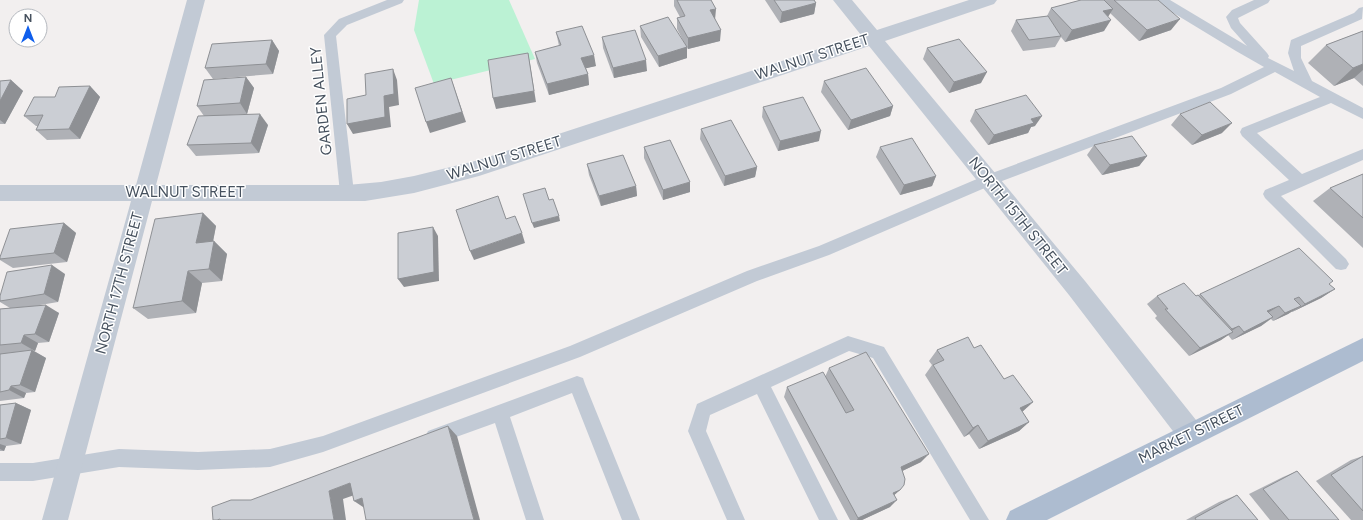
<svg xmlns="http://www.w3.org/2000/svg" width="1363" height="520" font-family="Figtree,sans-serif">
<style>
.green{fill:#bbf2d4}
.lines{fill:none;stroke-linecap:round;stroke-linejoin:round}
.service{fill:#c2cad5;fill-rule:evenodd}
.minor{fill:#c2cad5;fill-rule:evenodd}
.primary{fill:#adbcd0;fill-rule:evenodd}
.wall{fill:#afb1b6}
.shaded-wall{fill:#8e9094}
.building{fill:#cbced4;stroke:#8e9094}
.labels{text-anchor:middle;stroke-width:3;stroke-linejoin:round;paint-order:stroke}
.street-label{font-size:15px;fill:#46515e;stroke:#fff}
</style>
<rect width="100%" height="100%" fill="#f2efef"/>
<!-- green -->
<polygon class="green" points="419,0 509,0 535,59 434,84 414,30"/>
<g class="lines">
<!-- service -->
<g class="service">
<polygon points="387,0 404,0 402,3 347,25 336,36 354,193 352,197 347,199 342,197 340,193 324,35 339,19"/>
<polygon points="1155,0 1170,0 1247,46 1231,28 1226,17 1232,10 1254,0 1270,0 1268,3 1238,18 1240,23 1267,53 1269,56 1268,58 1294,71 1288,53 1291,40 1354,13 1359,8 1363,7 1362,19 1301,46 1301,58 1312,81 1363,108 1363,119 1331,103 1257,133 1302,174 1363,149 1363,160 1281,196 1346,259 1349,264 1346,269 1341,270 1336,269 1265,198 1263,194 1265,190 1289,180 1242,136 1240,132 1242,128 1320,97 1275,72 1231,94 994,184 829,255 757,281 580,357 323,452 270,467 198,470 119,467 33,481 0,481 0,463 33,463 119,449 198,452 270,449 323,436 570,346 747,271 819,246 984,176 1221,88 1264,67 1236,51 1157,3"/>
<polygon points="848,336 884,347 989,520 970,520 873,358 849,351 771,387 838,520 819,520 757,394 710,415 706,431 745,520 727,520 688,431 697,404"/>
<polygon points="577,376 583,378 585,384 640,520 622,520 572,393 510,417 544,520 526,520 495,423 434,445 428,443 425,437 428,431"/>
</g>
<!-- minor -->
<polygon class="minor" points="187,0 205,0 156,185 347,185 381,182 414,176 479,160 861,35 833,0 852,0 877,30 969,0 997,0 994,4 885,41 1085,281 1200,425 1204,434 1200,443 1191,446 1182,443 1069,295 869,46 479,176 414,193 365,201 152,201 68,520 42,520 131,201 0,201 0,185 136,185"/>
<!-- primary -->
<polygon class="primary" points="1363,338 1363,361 1047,520 1006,520 1010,511"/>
</g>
<!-- wall -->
<g class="wall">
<polygon points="674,0 711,0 720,41 688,49 687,48 687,58 659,67 641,37 640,26 686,46 677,29 677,18 680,17 674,6"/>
<polygon points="765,0 814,0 816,3 814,14 780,23"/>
<polygon points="1081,0 1158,0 1171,30 1139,41 1110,13 1108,16 1104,31 1065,42 1061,37 1055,47 1023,51 1011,31 1016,20 1047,16 1051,8"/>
<polygon points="1363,31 1363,86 1354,78 1334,86 1308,63 1326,45"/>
<polygon points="556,32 596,66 586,68 588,74 589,85 549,95 537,63 535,52 559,46"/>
<polygon points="602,37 647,71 614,78 603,48"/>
<polygon points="272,40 279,51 273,74 213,79 205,68"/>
<polygon points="927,48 981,83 949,93 923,59"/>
<polygon points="246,77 254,88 247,114 230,115 268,125 259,153 196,156 187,145 204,116 197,106"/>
<polygon points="11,80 23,91 5,124 0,124 0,81"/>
<polygon points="824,81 893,106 890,116 848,130 821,92"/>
<polygon points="90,86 100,97 80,139 47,140 36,130 38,126 36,126 24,116 55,97"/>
<polygon points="763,107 819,141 778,151 762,117"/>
<polygon points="975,110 1035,126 1031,127 1028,133 988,145 970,121"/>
<polygon points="1180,114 1222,133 1192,145 1171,125"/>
<polygon points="701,129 757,167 755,177 724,186 700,139"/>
<polygon points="1094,145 1147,156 1139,166 1102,175 1087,155"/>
<polygon points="644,147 690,192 663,200 644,158"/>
<polygon points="880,147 936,176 932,186 900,195 876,157"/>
<polygon points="587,164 636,186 637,196 601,206 589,175"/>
<polygon points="1363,174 1363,248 1313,201 1330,188"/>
<polygon points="203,213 216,226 213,242 214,241 227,254 222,281 202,283 196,313 148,319 133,308"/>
<polygon points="64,223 76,233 67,262 13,268 0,260 0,257"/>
<polygon points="65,274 58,302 40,305 59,313 49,342 38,343 35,351 34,351 46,358 35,392 26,393 24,398 0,401 0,309 10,308 0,302 0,296"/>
<polygon points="1329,284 1335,289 1321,298 1292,312 1292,311 1288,314 1273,321 1271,319 1261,326 1232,340 1228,335 1221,340 1189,356 1155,318 1157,316 1147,304 1157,296 1196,296 1200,294"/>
<polygon points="974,348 1004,379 1033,402 1022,412 1029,422 1019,431 979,449 969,434 964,437 925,375 932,365 929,361 937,350"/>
<polygon points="829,368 921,462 902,471 900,490 894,495 890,507 862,520 850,520 784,397 787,387 825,377"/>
<polygon points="16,403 31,410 21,444 6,446 4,451 0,451 0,405"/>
<polygon points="1363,456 1363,520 1351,520 1316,481 1351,460"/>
<polygon points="1297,471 1339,520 1270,520 1249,494 1283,477"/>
<polygon points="1237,495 1258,520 1186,520 1219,502"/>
</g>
<!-- shaded-wall -->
<g class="shaded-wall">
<polygon points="816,3 814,14 780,23 782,12"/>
<polygon points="716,9 715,20 710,10"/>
<polygon points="1113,9 1106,20 1103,11"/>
<polygon points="1180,19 1171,30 1139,41 1147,30"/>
<polygon points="1111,20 1104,31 1065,42 1072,30"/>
<polygon points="721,30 720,41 688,49 688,38"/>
<polygon points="272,40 279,51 273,74 266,64"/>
<polygon points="687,47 687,58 659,67 658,56"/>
<polygon points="528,53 530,64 536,102 496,109 493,98"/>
<polygon points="594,55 596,66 583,69 581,58"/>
<polygon points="646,60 647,71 614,78 613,68"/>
<polygon points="1363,64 1363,70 1354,78 1334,86 1353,68"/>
<polygon points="393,69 397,80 399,105 389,107 391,127 353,134 347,124 384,96"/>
<polygon points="987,72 981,83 949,93 954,82"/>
<polygon points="588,74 589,85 549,95 547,84"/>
<polygon points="246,77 254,88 247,114 240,103"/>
<polygon points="451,78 466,122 430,133 426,122"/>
<polygon points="11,80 23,91 5,124 0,120 0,101"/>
<polygon points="90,86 100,97 80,139 69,129"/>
<polygon points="893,106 890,116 848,130 851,120"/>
<polygon points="260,114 268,125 259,153 251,143"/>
<polygon points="1042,116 1035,126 1031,127 1028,133 988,145 994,135 1031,119"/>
<polygon points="1232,123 1222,133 1192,145 1202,135"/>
<polygon points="821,131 819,141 778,151 780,141"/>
<polygon points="1147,156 1139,166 1102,175 1110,165"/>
<polygon points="757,167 755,177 724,186 725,176"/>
<polygon points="936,176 932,186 900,195 904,185"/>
<polygon points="690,182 690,192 663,200 663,190"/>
<polygon points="636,186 637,196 601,206 599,196"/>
<polygon points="203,213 216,226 210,256 196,243"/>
<polygon points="559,216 560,221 534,228 532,223"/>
<polygon points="64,223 76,233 67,262 54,253"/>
<polygon points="433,227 438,236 439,281 404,287 398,279"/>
<polygon points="522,233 525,243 474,260 470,251"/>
<polygon points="214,241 227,254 222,281 209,269"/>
<polygon points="52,265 65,274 58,302 44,294"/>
<polygon points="188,271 202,283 196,313 182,301"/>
<polygon points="1335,289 1321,298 1292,312 1305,304"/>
<polygon points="46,305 59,313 49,342 35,334"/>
<polygon points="1279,306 1266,314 1267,311"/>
<polygon points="1301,306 1288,314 1273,321 1285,313"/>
<polygon points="1273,317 1261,326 1232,340 1244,332"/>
<polygon points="1239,326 1227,334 1220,337 1232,329"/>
<polygon points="1233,332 1221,340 1189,356 1200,348"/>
<polygon points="24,335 38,343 35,351 21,343"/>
<polygon points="32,350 46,358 35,392 20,385"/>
<polygon points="11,386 26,393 24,398 9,390"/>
<polygon points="1033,402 1022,412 1020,408"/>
<polygon points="16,403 31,410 21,444 6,438"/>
<polygon points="1029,422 1019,431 979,449 988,441"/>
<polygon points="978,425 969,434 964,437 973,428"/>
<polygon points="448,426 457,436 480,520 474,520"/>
<polygon points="0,444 6,446 4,451 0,449"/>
<polygon points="929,454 921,462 894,475 901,467"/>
<polygon points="350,483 363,492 343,499 346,520 334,520 329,491"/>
<polygon points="900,490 892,497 893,493"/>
<polygon points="362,498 366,509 354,501"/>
<polygon points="897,500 890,507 862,520 857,520 858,518"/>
</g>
<!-- building -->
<g class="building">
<polygon points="677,0 711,0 716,9 710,10 721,30 688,38 677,18 685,16"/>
<polygon points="774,0 814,0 816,3 782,12"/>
<polygon points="1081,0 1104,0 1113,9 1103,11 1111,20 1072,30 1051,8"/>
<polygon points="1114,0 1158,0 1180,19 1147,30"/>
<polygon points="1048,16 1061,36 1029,40 1016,20"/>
<polygon points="668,17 687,47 658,56 640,26"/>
<polygon points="582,26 594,55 581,58 588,74 547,84 535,52 561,45 556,32"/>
<polygon points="635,30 646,60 613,68 602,37"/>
<polygon points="1363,31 1363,64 1353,68 1326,45"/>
<polygon points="959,39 987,72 954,82 927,48"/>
<polygon points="272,40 266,64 205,68 212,44"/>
<polygon points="528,53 534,91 493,98 488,60"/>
<polygon points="866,68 893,106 851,120 824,81"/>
<polygon points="393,69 394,94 384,96 385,117 347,124 347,99 366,95 365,74"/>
<polygon points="246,77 240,103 197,106 204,80"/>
<polygon points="451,78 462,112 426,122 415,88"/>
<polygon points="11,80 0,101 0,81"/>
<polygon points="90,86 69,129 36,130 43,115 24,116 34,97 55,97 59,87"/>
<polygon points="1026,95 1042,116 1031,119 1034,123 994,135 975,110"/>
<polygon points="803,97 821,131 780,141 763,107"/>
<polygon points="1210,102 1232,123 1202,135 1180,114"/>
<polygon points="260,114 251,143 187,145 198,116"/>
<polygon points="731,120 757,167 725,176 701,129"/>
<polygon points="1132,136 1147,156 1110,165 1094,145"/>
<polygon points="912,138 936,176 904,185 880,147"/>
<polygon points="670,140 690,182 663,190 644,147"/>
<polygon points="623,155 636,186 599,196 587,164"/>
<polygon points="1363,174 1363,218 1330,188"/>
<polygon points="545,188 549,200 553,199 559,216 532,223 523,194"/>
<polygon points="498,196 506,219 515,216 522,233 470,251 456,210"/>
<polygon points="203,213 196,243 214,241 209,269 188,271 182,301 133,308 155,219"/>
<polygon points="64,223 54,253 0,259 0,257 10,229"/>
<polygon points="433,227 434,272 398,279 398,233"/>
<polygon points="1299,248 1333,281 1329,284 1335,289 1305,304 1299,297 1294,299 1301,306 1285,313 1279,306 1267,311 1273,317 1244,332 1239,326 1232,329 1200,294"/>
<polygon points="52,265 44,294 0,301 0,296 7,272"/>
<polygon points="1184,283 1196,296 1198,295 1233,332 1200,348 1165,309 1168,309 1157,296"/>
<polygon points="46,305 35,334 24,335 21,343 0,345 0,309"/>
<polygon points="968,337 974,348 981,345 1004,379 1013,375 1033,402 1020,408 1029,422 988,441 978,425 973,428 933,365 944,360 937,350"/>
<polygon points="32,350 20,385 11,386 9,390 0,392 0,354"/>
<polygon points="866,352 929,454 901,467 905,479 904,485 900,490 893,493 897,500 858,518 787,387 823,372 846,413 854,410 829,368"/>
<polygon points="16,403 6,438 0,439 0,405"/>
<polygon points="448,426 474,520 366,520 362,498 354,501 350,483 329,491 334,520 220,520 220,519 217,520 213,520 212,507 231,500 251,500"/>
<polygon points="1363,456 1363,511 1331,475"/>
<polygon points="1297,471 1339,520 1289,520 1263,489"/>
<polygon points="1237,495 1258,520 1196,520 1195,518"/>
</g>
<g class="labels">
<!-- street labels -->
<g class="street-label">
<text transform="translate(812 57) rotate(-18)" y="5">WALNUT STREET</text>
<text transform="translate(321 101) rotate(-96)" y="5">GARDEN ALLEY</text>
<text transform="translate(504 158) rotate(-17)" y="5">WALNUT STREET</text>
<text x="185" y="197">WALNUT STREET</text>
<text transform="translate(1018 216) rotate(51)" y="5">NORTH 15TH STREET</text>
<text transform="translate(119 283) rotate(-75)" y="5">NORTH 17TH STREET</text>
<text transform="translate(1191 434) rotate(-26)" y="5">MARKET STREET</text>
</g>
</g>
<!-- north arrow -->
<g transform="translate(28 28)"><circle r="19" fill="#ffffff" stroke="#b5b9bf"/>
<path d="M0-3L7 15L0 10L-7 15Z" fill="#0f5eec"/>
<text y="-6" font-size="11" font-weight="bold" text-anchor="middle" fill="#46515e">N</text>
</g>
</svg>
